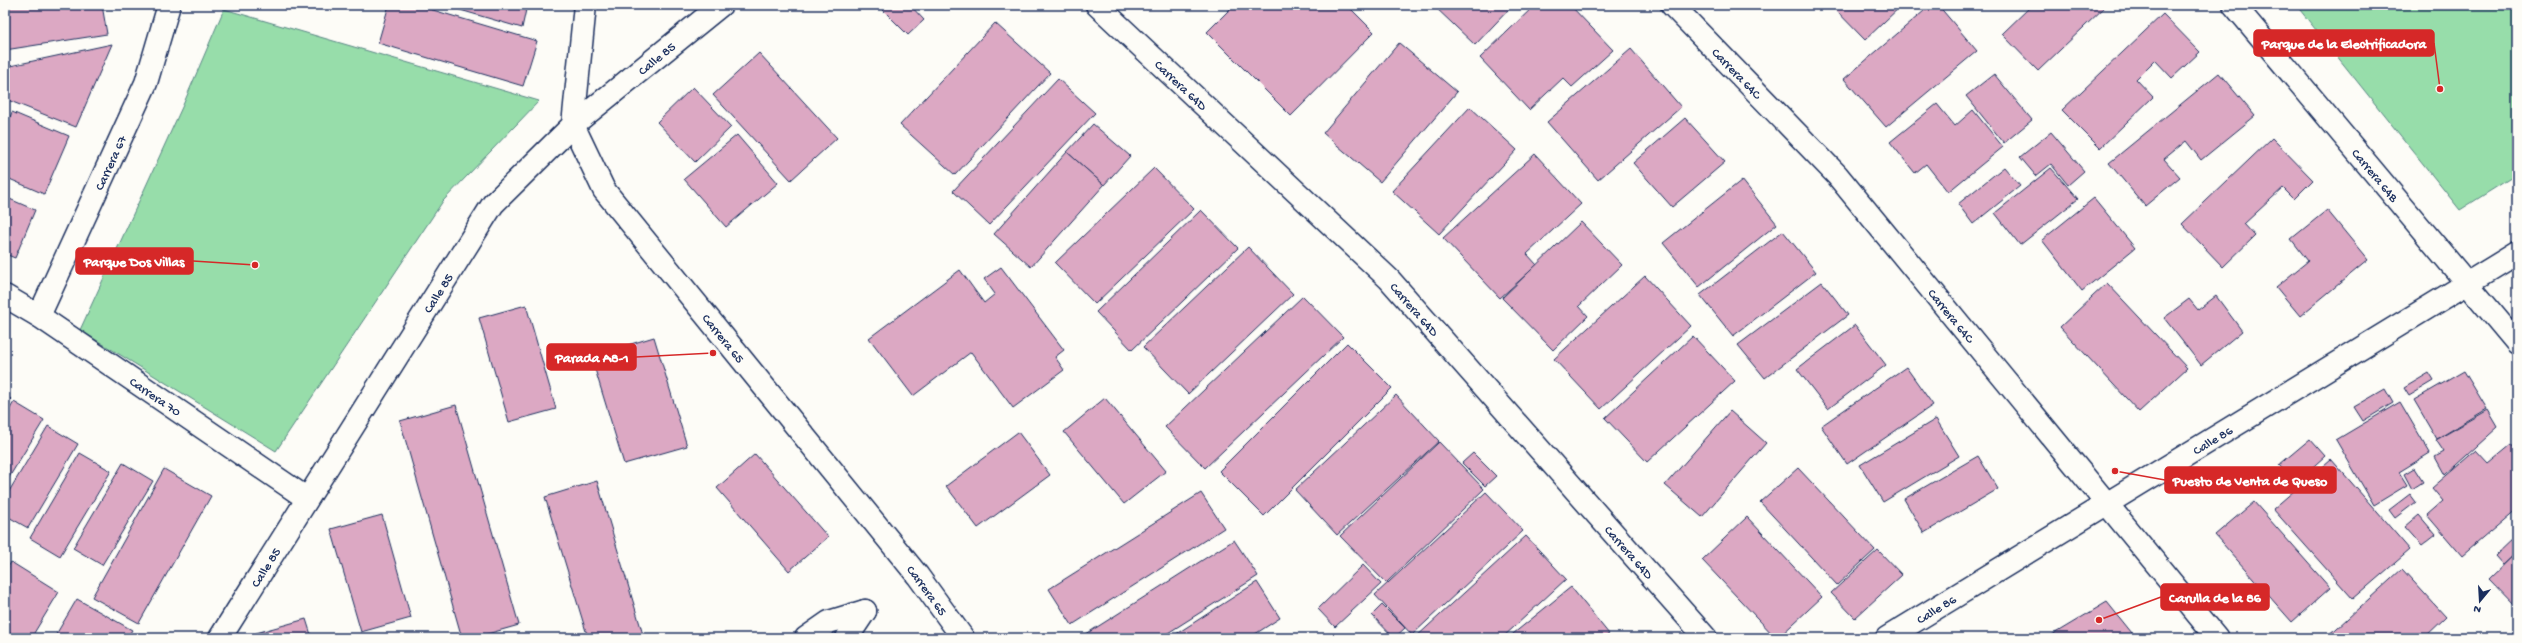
<svg xmlns="http://www.w3.org/2000/svg" width="2522" height="643" font-family="'Gochi Hand',sans-serif">
<style>
.green{fill:#97ddaa;stroke:#598684}
.building{fill:#dca8c3;stroke:#1b2f5e}
.lines{fill:none;stroke-linecap:round;stroke-linejoin:round}
.minor-casing{stroke:#1b2f5e;stroke-width:25}
.minor{stroke:#fdfcf7;stroke-width:22}
.labels{text-anchor:middle;stroke-width:3;stroke-linejoin:round;paint-order:stroke}
.street-label{font-size:13px;fill:#1b2f5e;stroke:#fdfcf7}
.leader{fill:none;stroke:#d62828;stroke-width:1.5}
.callout-dot{fill:#d62828;stroke:#fdfcf7;stroke-width:1.5}
.callout{fill:#d62828;stroke:#d62828;stroke-width:1.5}
.callout-label{font-size:14px;text-anchor:middle;font-weight:bold;fill:#fff}
</style>
<rect width="100%" height="100%" fill="#fdfcf7"/>
<filter id="ink" filterUnits="userSpaceOnUse"><feTurbulence type="fractalNoise" baseFrequency=".025" numOctaves="2"/><feDisplacementMap in="SourceGraphic" scale="8" xChannelSelector="R" yChannelSelector="G"/><feConvolveMatrix kernelMatrix="1 2 1 2 8 2 1 2 1" color-interpolation-filters="sRGB"/></filter>
<g filter="url(#ink)">
<!-- green -->
<g class="green">
<polygon points="2296,5 2517,5 2517,174 2460,210"/>
<polygon points="224,9 539,101 443,201 276,451 80,330 183,105"/>
</g>
<!-- building -->
<g class="building">
<polygon points="5,5 102,5 107,34 5,50"/>
<polygon points="389,5 416,5 537,41 523,86 378,43"/>
<polygon points="443,5 527,5 522,28"/>
<polygon points="878,5 910,5 924,20 908,35"/>
<polygon points="1234,5 1347,5 1374,32 1291,116 1207,32"/>
<polygon points="1433,5 1513,5 1475,45"/>
<polygon points="1535,5 1570,5 1613,50 1572,87 1563,78 1529,110 1480,58"/>
<polygon points="1831,5 1902,5 1865,40"/>
<polygon points="1931,5 1938,5 1977,51 1886,127 1844,79"/>
<polygon points="2032,5 2107,5 2038,71 2002,34"/>
<polygon points="2163,14 2200,52 2172,78 2155,60 2136,79 2153,97 2100,148 2062,110"/>
<polygon points="995,23 1050,73 955,175 900,125"/>
<polygon points="1399,43 1457,92 1380,182 1323,133"/>
<polygon points="112,44 76,127 5,99 5,80 10,66"/>
<polygon points="1631,49 1681,107 1598,180 1547,122"/>
<polygon points="759,53 837,138 791,180 713,95"/>
<polygon points="2219,73 2255,116 2201,160 2186,141 2164,159 2180,177 2145,206 2109,163"/>
<polygon points="1994,74 2032,120 2004,143 1966,96"/>
<polygon points="1058,79 1095,113 989,225 953,191"/>
<polygon points="693,87 731,127 695,162 657,122"/>
<polygon points="1937,104 1955,126 1973,110 2003,147 1948,192 1926,164 1915,173 1890,142"/>
<polygon points="1470,107 1517,150 1439,234 1392,191"/>
<polygon points="12,112 69,136 44,194 5,177 5,130"/>
<polygon points="1685,118 1725,162 1672,207 1633,163"/>
<polygon points="1093,124 1130,156 1104,185 1067,152"/>
<polygon points="2051,132 2084,171 2068,185 2051,164 2036,176 2020,157"/>
<polygon points="737,135 778,183 726,227 684,179"/>
<polygon points="2272,138 2313,180 2294,199 2283,188 2244,224 2255,236 2223,267 2182,224"/>
<polygon points="1067,152 1104,185 1031,267 994,234"/>
<polygon points="1535,154 1581,204 1527,254 1537,265 1500,298 1443,238"/>
<polygon points="2004,167 2020,186 1973,224 1958,204"/>
<polygon points="1154,168 1194,209 1095,304 1055,263"/>
<polygon points="2051,168 2078,199 2020,245 1995,213"/>
<polygon points="1742,180 1777,224 1699,287 1663,243"/>
<polygon points="5,197 35,210 15,258 5,254"/>
<polygon points="2094,198 2135,248 2082,291 2042,240"/>
<polygon points="1201,210 1238,248 1132,350 1096,312"/>
<polygon points="2327,210 2368,260 2300,316 2276,287 2308,261 2291,239"/>
<polygon points="1581,222 1622,265 1579,306 1588,316 1553,350 1502,298"/>
<polygon points="1783,231 1816,272 1733,336 1700,295"/>
<polygon points="1248,247 1293,294 1188,394 1143,347"/>
<polygon points="1001,267 1064,350 1055,357 1064,370 1013,408 971,352 913,396 869,338 960,270 984,303 995,294 984,279"/>
<polygon points="1645,276 1691,326 1601,409 1554,359"/>
<polygon points="1822,282 1848,315 1765,378 1738,345"/>
<polygon points="2107,283 2187,368 2139,412 2060,327"/>
<polygon points="1303,296 1343,337 1205,468 1165,427"/>
<polygon points="2216,296 2242,331 2201,365 2164,318 2189,299 2198,310"/>
<polygon points="526,305 556,409 509,422 479,318"/>
<polygon points="1855,325 1886,365 1828,409 1797,369"/>
<polygon points="1693,336 1735,381 1647,462 1605,418"/>
<polygon points="654,337 687,446 624,464 591,356"/>
<polygon points="1347,343 1392,388 1264,516 1219,471"/>
<polygon points="1906,367 1933,405 1847,464 1821,426"/>
<polygon points="2464,371 2487,409 2437,439 2414,400"/>
<polygon points="2429,373 2434,381 2409,396 2404,388"/>
<polygon points="2385,389 2393,403 2363,421 2354,407"/>
<polygon points="5,395 11,399 5,408"/>
<polygon points="1396,395 1439,441 1337,535 1295,490"/>
<polygon points="1105,398 1166,471 1124,504 1064,432"/>
<polygon points="14,402 44,420 5,484 5,417"/>
<polygon points="2400,402 2430,453 2399,472 2407,485 2374,505 2336,440"/>
<polygon points="456,405 519,625 473,638 462,638 400,421"/>
<polygon points="2488,410 2498,427 2445,475 2435,457 2444,452 2436,440"/>
<polygon points="1730,411 1766,443 1702,517 1665,485"/>
<polygon points="1936,419 1959,456 1883,502 1860,465"/>
<polygon points="48,426 78,444 28,528 5,515 5,498"/>
<polygon points="1018,432 1050,475 978,528 946,486"/>
<polygon points="2310,439 2325,456 2295,483 2279,465"/>
<polygon points="1439,442 1484,489 1386,583 1340,536"/>
<polygon points="2511,444 2517,452 2517,509 2462,556 2427,515 2443,501 2432,488 2476,450 2488,463"/>
<polygon points="80,453 111,471 60,556 30,538"/>
<polygon points="1473,453 1496,476 1485,486 1462,463"/>
<polygon points="755,454 828,537 789,571 717,488"/>
<polygon points="1978,456 1998,489 1924,533 1904,499"/>
<polygon points="2331,459 2410,550 2353,599 2273,509"/>
<polygon points="123,463 153,481 102,565 73,548"/>
<polygon points="1798,468 1875,550 1837,585 1760,502"/>
<polygon points="2414,468 2423,482 2412,489 2404,474"/>
<polygon points="164,469 211,496 139,623 92,597"/>
<polygon points="597,481 644,638 588,638 545,497"/>
<polygon points="1486,492 1523,531 1412,635 1375,595"/>
<polygon points="1201,493 1224,528 1072,625 1049,589"/>
<polygon points="2410,494 2416,502 2395,518 2389,510"/>
<polygon points="2254,502 2330,588 2292,622 2215,535"/>
<polygon points="382,515 411,618 361,632 331,529"/>
<polygon points="2419,515 2436,535 2422,546 2405,527"/>
<polygon points="1747,517 1822,597 1778,638 1776,638 1702,560"/>
<polygon points="2517,535 2517,552 2503,565 2495,556"/>
<polygon points="1526,536 1566,579 1502,638 1415,638"/>
<polygon points="1234,540 1258,576 1160,638 1083,636"/>
<polygon points="1878,550 1902,575 1855,618 1831,593"/>
<polygon points="2517,552 2517,608 2489,579"/>
<polygon points="11,562 59,592 31,638 5,638 5,573"/>
<polygon points="1363,565 1381,584 1335,627 1318,609"/>
<polygon points="2402,569 2446,617 2424,638 2326,638"/>
<polygon points="1257,582 1280,618 1249,638 1170,638"/>
<polygon points="1571,587 1609,634 1603,638 1508,638"/>
<polygon points="77,599 132,630 127,638 54,638"/>
<polygon points="2107,602 2136,638 2047,638"/>
<polygon points="1382,605 1405,628 1394,638 1372,615"/>
<polygon points="306,619 312,638 258,638 256,633"/>
</g>
<g class="lines">
<!-- minor casing -->
<g class="minor-casing">
<g id="minor">
<path id="s1" d="M585,5L573,125L604,190L918,576L963,638"/>
<path id="s2" d="M1097,5L1389,279L1706,638"/>
<path id="s3" d="M1672,5L1837,175L2217,638"/>
<path id="s4" d="M2234,5L2517,343"/>
<path id="s5" d="M5,296L39,316L306,498"/>
<path id="s6" d="M39,316L146,83L169,5"/>
<path id="s7" d="M220,638L493,204L573,125L721,5"/>
<polyline points="806,638 829,622 865,611"/>
<polyline points="847,638 865,611"/>
<path id="s8" d="M1887,638L2517,253"/>
</g>
</g>
<!-- minor -->
<use href="#minor" class="minor"/>
</g>
</g>
<g class="labels">
<!-- street labels -->
<g class="street-label">
<text dy="5" stroke="none"><textPath href="#s7" startOffset="732">Calle 85</textPath></text>
<text dy="5" stroke="none"><textPath href="#s3" startOffset="94">Carrera 64C</textPath></text>
<text dy="5" stroke="none"><textPath href="#s2" startOffset="116">Carrera 64D</textPath></text>
<text dy="5" stroke="none"><textPath href="#s6" startOffset="169">Carrera 67</textPath></text>
<text dy="5" stroke="none"><textPath href="#s4" startOffset="221">Carrera 64B</textPath></text>
<text dy="5" stroke="none"><textPath href="#s7" startOffset="408">Calle 85</textPath></text>
<text dy="5" stroke="none"><textPath href="#s2" startOffset="440">Carrera 64D</textPath></text>
<text dy="5" stroke="none"><textPath href="#s3" startOffset="418">Carrera 64C</textPath></text>
<text dy="5" stroke="none"><textPath href="#s1" startOffset="383">Carrera 65</textPath></text>
<text dy="5" stroke="none"><textPath href="#s5" startOffset="181">Carrera 70</textPath></text>
<text dy="5" stroke="none"><textPath href="#s8" startOffset="381">Calle 86</textPath></text>
<text dy="5" stroke="none"><textPath href="#s2" startOffset="764">Carrera 64D</textPath></text>
<text dy="5" stroke="none"><textPath href="#s7" startOffset="84">Calle 85</textPath></text>
<text dy="5" stroke="none"><textPath href="#s1" startOffset="707">Carrera 65</textPath></text>
<text dy="5" stroke="none"><textPath href="#s8" startOffset="57">Calle 86</textPath></text>
</g>
</g>
<!-- callouts -->
<path class="leader" d="M2440 89L2434 43M255 265L193 261M713 353L636 357M2115 471L2165 480M2099 620L2161 597"/>
<g class="callout-dot">
<circle cx="2440" cy="89" r="4"/>
<circle cx="255" cy="265" r="4"/>
<circle cx="713" cy="353" r="4"/>
<circle cx="2115" cy="471" r="4"/>
<circle cx="2099" cy="620" r="4"/>
</g>
<g class="callout">
<rect x="2254" y="30" width="180" height="26" rx="4"/>
<rect x="76" y="248" width="117" height="26" rx="4"/>
<rect x="547" y="344" width="89" height="26" rx="4"/>
<rect x="2165" y="467" width="171" height="26" rx="4"/>
<rect x="2161" y="584" width="108" height="26" rx="4"/>
</g>
<g class="callout-label">
<text x="2344" y="48">Parque de la Electrificadora</text>
<text x="134" y="266">Parque Dos Villas</text>
<text x="592" y="362">Parada A8-1</text>
<text x="2250" y="485">Puesto de Venta de Queso</text>
<text x="2215" y="602">Carulla de la 86</text>
</g>
<!-- margin -->
<rect width="2522" height="643" fill="none" stroke="#fdfcf7" stroke-width="20"/>
<rect x="10" y="10" width="2502" height="623" fill="none" stroke="#1b2f5e" stroke-width="1.5" filter="url(#ink)"/>
<!-- north arrow -->
<g transform="translate(2480 601) rotate(198)" stroke="#fdfcf7" stroke-width="3" paint-order="stroke">
<path d="M0-3L7 15L0 10L-7 15Z" fill="#1b2f5e"/>
<text y="-6" font-size="11" font-weight="bold" text-anchor="middle" fill="#1b2f5e">N</text>
</g>
</svg>
